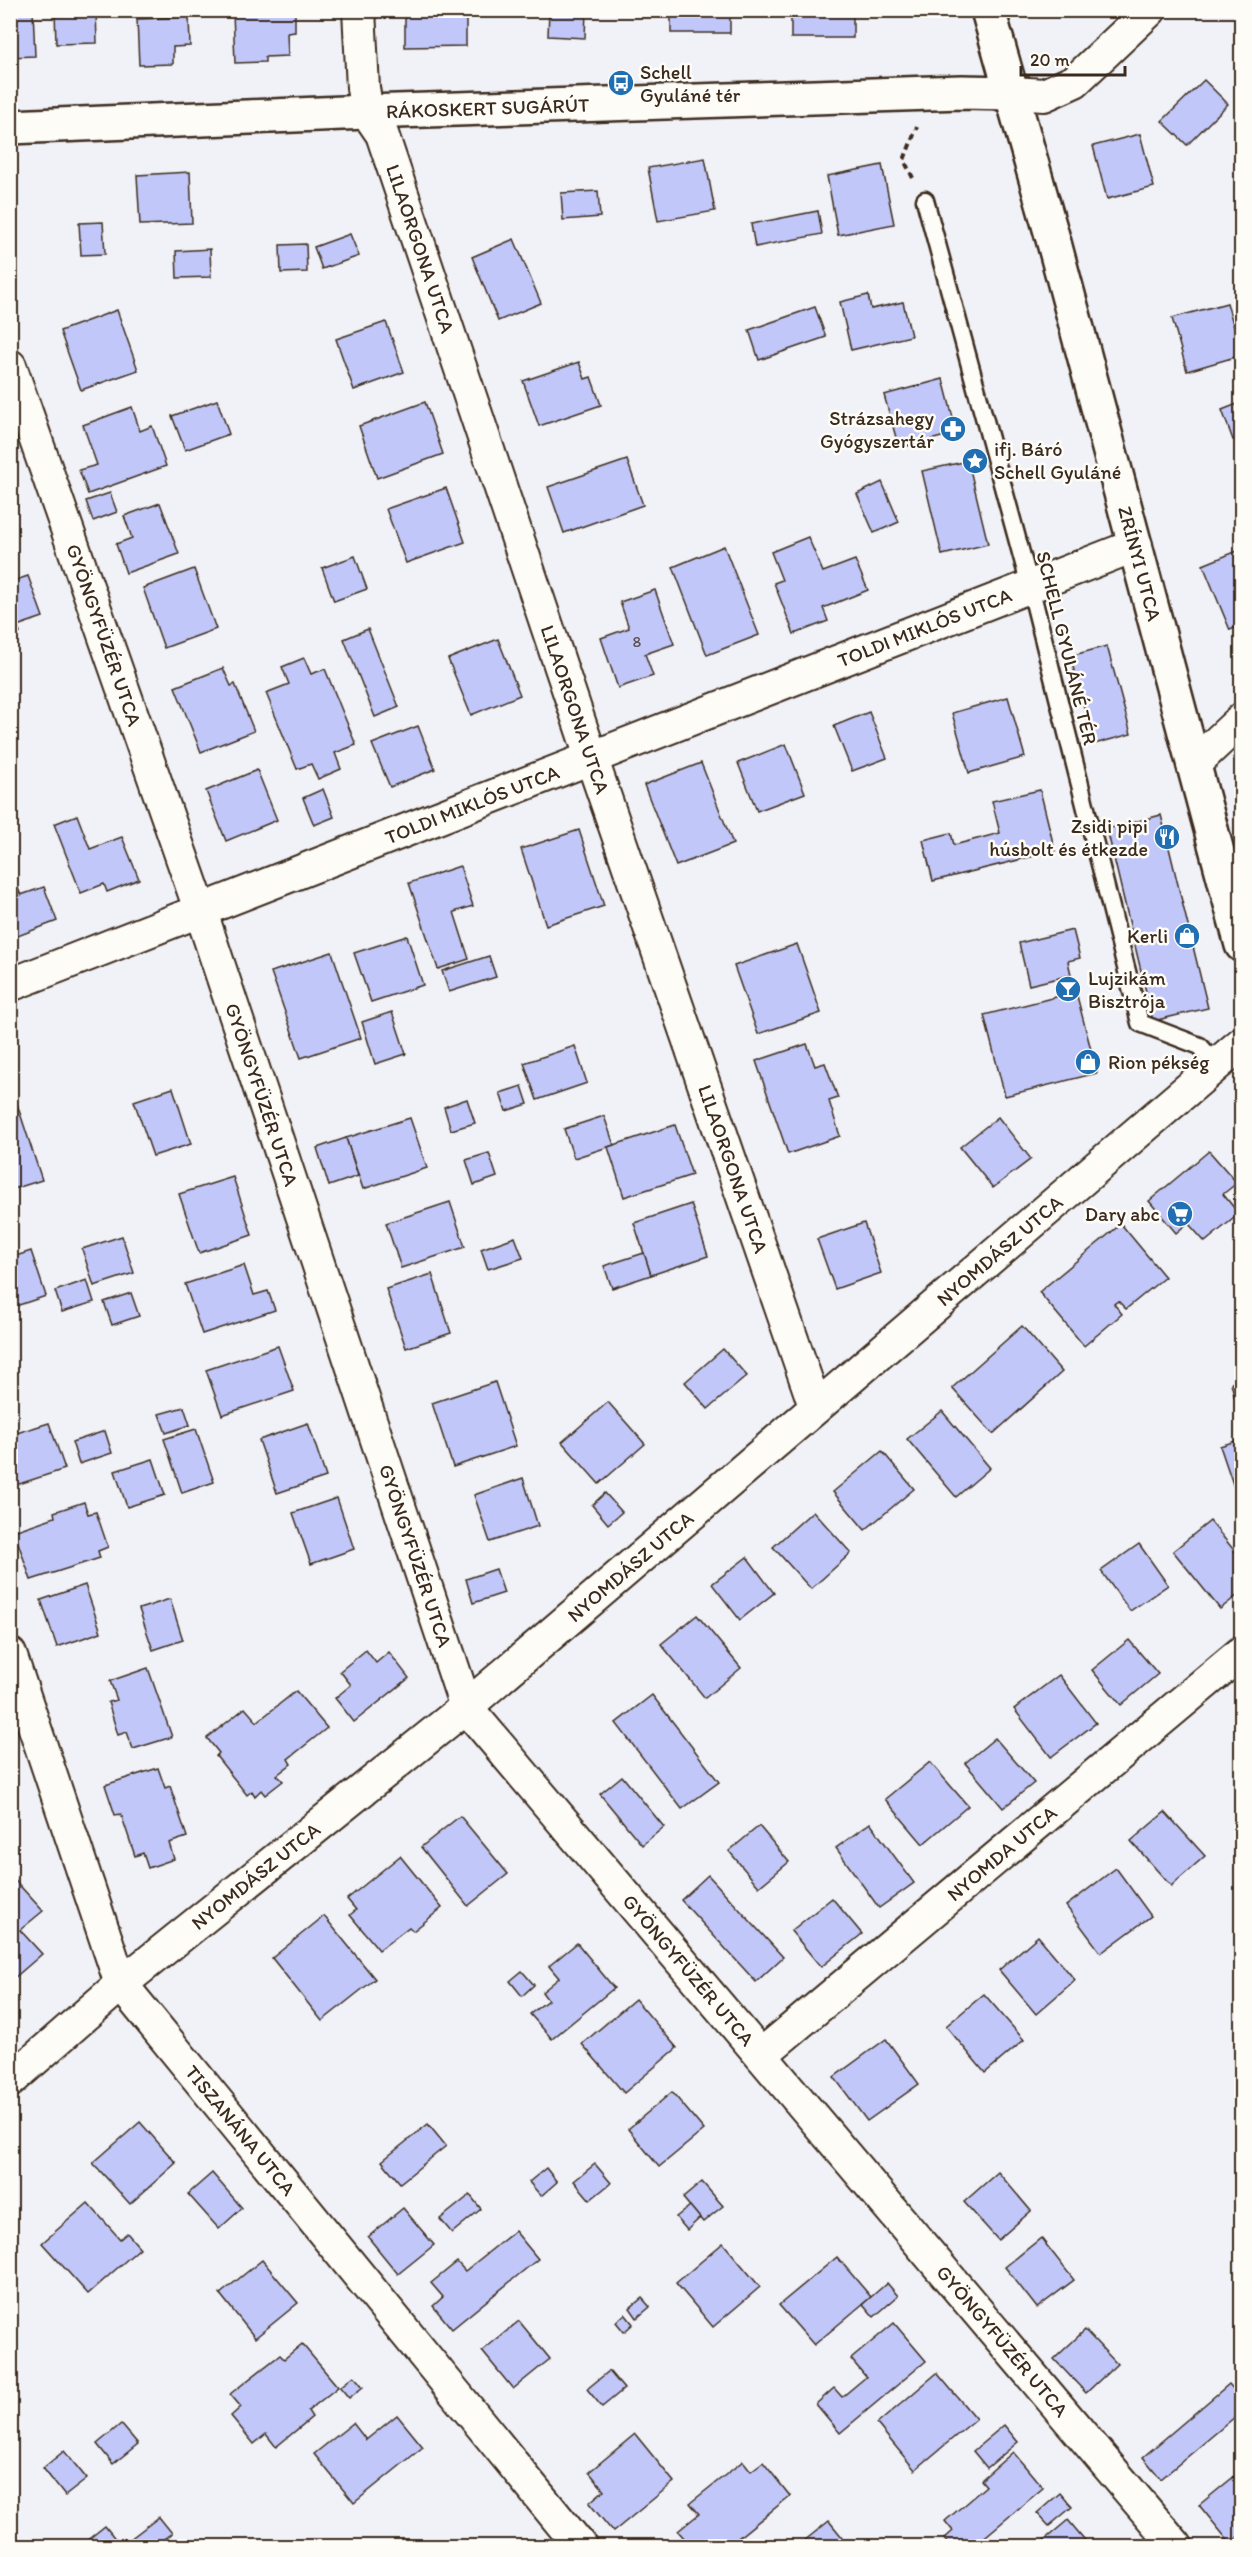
<svg xmlns="http://www.w3.org/2000/svg" width="1252" height="2557" font-family="Itim,sans-serif">
<style>
.building{fill:#c1c8f9;stroke:#3b2a1e;stroke-width:1.5}
.lines{fill:none;stroke-linecap:round;stroke-linejoin:round}
.service-casing{stroke:#3b2a1e;stroke-width:21}
.minor-casing{stroke:#3b2a1e;stroke-width:36}
.tertiary-casing{stroke:#3b2a1e;stroke-width:38}
.secondary-casing{stroke:#3b2a1e;stroke-width:38}
.path{stroke:#3b2a1e;stroke-width:4;stroke-dasharray:6 4.5;stroke-linecap:butt}
.service{stroke:#fdfcf7;stroke-width:16}
.minor{stroke:#fdfcf7;stroke-width:32}
.tertiary{stroke:#fdfcf7;stroke-width:33}
.secondary{stroke:#fdfcf7;stroke-width:33}
.labels{text-anchor:middle;stroke-width:5;stroke-linejoin:round;paint-order:stroke}
.number-label{font-size:16px;fill:#5c5255}
.poi-label{font-size:20px;fill:#3b2a1e;stroke:#fdfcf7;text-anchor:start}
.street-label{font-size:20px;fill:#3b2a1e;stroke:#fdfcf7}
</style>
<rect width="100%" height="100%" fill="#f1f2f7"/>
<filter id="ink" filterUnits="userSpaceOnUse"><feTurbulence type="fractalNoise" baseFrequency=".0167" numOctaves="2"/><feDisplacementMap in="SourceGraphic" scale="12" xChannelSelector="R" yChannelSelector="G"/><feConvolveMatrix kernelMatrix="1 2 1 2 8 2 1 2 1" color-interpolation-filters="sRGB"/></filter>
<g filter="url(#ink)">
<!-- building -->
<g class="building">
<polygon points="10,10 33,10 35,56 10,57"/>
<polygon points="55,10 96,10 97,43 56,44"/>
<polygon points="295,10 295,32 287,33 288,56 265,57 265,62 235,63 233,12"/>
<polygon points="405,10 466,10 466,46 405,47"/>
<polygon points="549,10 586,10 585,38 548,36"/>
<rect x="671" y="10" width="59" height="23"/>
<rect x="791" y="10" width="62" height="28"/>
<polygon points="189,17 190,46 173,47 173,64 139,65 137,19"/>
<polygon points="1204,80 1228,104 1187,145 1162,121"/>
<polygon points="1140,134 1154,187 1107,199 1093,146"/>
<polygon points="705,158 715,211 658,221 648,168"/>
<polygon points="882,165 894,224 838,235 827,176"/>
<polygon points="190,172 192,223 140,225 137,175"/>
<polygon points="598,191 600,217 563,220 561,193"/>
<polygon points="818,211 822,234 755,247 751,224"/>
<polygon points="103,222 105,254 81,255 79,223"/>
<polygon points="350,234 359,256 322,269 314,247"/>
<polygon points="514,239 541,303 498,321 472,257"/>
<polygon points="306,244 307,272 281,273 280,245"/>
<polygon points="210,249 211,277 177,278 176,251"/>
<polygon points="868,295 871,309 903,302 911,336 851,350 840,302"/>
<polygon points="1227,303 1242,355 1187,371 1172,318"/>
<polygon points="815,307 826,337 759,360 749,330"/>
<polygon points="117,310 138,370 81,390 60,331"/>
<polygon points="386,322 404,372 354,390 336,339"/>
<polygon points="579,362 585,379 591,377 601,405 539,426 523,381"/>
<polygon points="943,379 957,433 899,448 884,395"/>
<polygon points="217,400 229,434 185,450 172,416"/>
<polygon points="425,402 443,454 377,478 359,426"/>
<polygon points="1242,402 1242,436 1233,440 1222,410"/>
<polygon points="132,407 140,431 152,426 166,466 88,494 79,470 97,465 83,425"/>
<polygon points="627,460 643,505 564,533 548,487"/>
<polygon points="968,461 988,544 942,555 922,471"/>
<polygon points="882,482 899,522 874,533 857,494"/>
<polygon points="446,488 465,542 406,563 386,509"/>
<polygon points="110,493 117,512 93,521 86,501"/>
<polygon points="160,503 179,554 126,573 116,544 132,538 124,516"/>
<polygon points="808,537 823,572 855,560 868,590 823,608 828,621 794,634 774,583 782,580 771,552"/>
<polygon points="724,546 759,635 707,655 673,567"/>
<polygon points="1242,549 1242,625 1230,630 1203,565"/>
<polygon points="355,556 367,589 334,601 322,568"/>
<polygon points="194,569 216,629 164,648 143,588"/>
<polygon points="28,576 43,617 17,626 20,633 10,637 10,582"/>
<polygon points="655,590 674,644 645,654 653,676 618,688 601,638 629,628 620,602"/>
<polygon points="368,629 399,707 375,717 344,639"/>
<polygon points="498,639 520,695 471,715 448,659"/>
<polygon points="1107,646 1131,734 1094,744 1070,656"/>
<polygon points="304,658 311,674 325,669 356,745 335,753 341,769 318,779 311,764 297,769 266,693 289,684 282,667"/>
<polygon points="223,668 231,686 235,684 254,731 201,752 175,687"/>
<polygon points="1008,697 1025,757 969,773 952,713"/>
<polygon points="869,712 887,758 852,771 834,726"/>
<polygon points="418,726 435,769 390,787 372,744"/>
<polygon points="786,744 805,793 757,811 738,763"/>
<polygon points="701,763 733,844 676,866 644,785"/>
<polygon points="257,770 277,820 226,841 206,791"/>
<polygon points="323,789 334,817 314,825 303,798"/>
<polygon points="1040,790 1055,851 933,881 923,840 951,833 954,845 1000,833 992,801"/>
<polygon points="77,815 90,849 122,837 139,879 107,892 104,884 81,893 54,824"/>
<polygon points="1161,815 1208,1008 1153,1021 1107,829"/>
<polygon points="579,830 604,906 546,925 521,849"/>
<polygon points="460,866 473,906 454,912 469,959 438,969 409,883"/>
<polygon points="10,871 21,895 44,887 57,921 10,939"/>
<polygon points="1073,930 1080,958 1068,961 1071,975 1029,985 1019,943"/>
<polygon points="407,936 423,985 371,1002 354,953"/>
<polygon points="797,944 821,1013 758,1034 734,966"/>
<polygon points="332,952 361,1038 301,1058 271,972"/>
<polygon points="489,956 496,977 449,992 442,971"/>
<polygon points="1076,992 1097,1073 1005,1096 984,1015"/>
<polygon points="392,1012 406,1054 375,1064 362,1022"/>
<polygon points="807,1044 815,1066 825,1063 838,1098 829,1101 840,1136 788,1154 756,1061"/>
<polygon points="575,1046 587,1083 537,1100 524,1063"/>
<polygon points="522,1086 528,1104 506,1111 500,1093"/>
<polygon points="173,1088 191,1144 153,1156 134,1101"/>
<polygon points="15,1098 42,1180 10,1190 10,1100"/>
<polygon points="467,1099 475,1123 451,1130 444,1107"/>
<polygon points="604,1116 614,1145 574,1158 564,1129"/>
<polygon points="998,1117 1031,1159 993,1188 960,1147"/>
<polygon points="410,1118 427,1168 363,1189 346,1138"/>
<polygon points="675,1125 692,1175 624,1197 608,1147"/>
<polygon points="346,1138 358,1176 329,1186 317,1148"/>
<polygon points="1209,1151 1237,1183 1223,1194 1239,1214 1205,1242 1188,1223 1176,1233 1149,1201"/>
<polygon points="489,1153 497,1177 474,1185 466,1160"/>
<polygon points="233,1177 252,1235 199,1253 179,1194"/>
<polygon points="450,1202 465,1247 401,1268 386,1223"/>
<polygon points="691,1204 708,1256 651,1275 634,1223"/>
<polygon points="864,1223 881,1273 835,1289 817,1239"/>
<polygon points="1121,1224 1165,1277 1126,1309 1118,1301 1114,1304 1122,1314 1084,1346 1039,1292"/>
<polygon points="122,1236 134,1273 94,1286 82,1249"/>
<polygon points="515,1237 523,1258 488,1269 481,1249"/>
<polygon points="31,1251 46,1296 10,1308 10,1258"/>
<polygon points="644,1253 651,1275 612,1288 604,1266"/>
<polygon points="244,1265 254,1295 268,1291 275,1310 202,1334 185,1284"/>
<polygon points="432,1274 451,1333 406,1348 386,1289"/>
<polygon points="87,1280 94,1302 62,1312 55,1291"/>
<polygon points="131,1293 139,1316 112,1325 104,1302"/>
<polygon points="1022,1326 1062,1372 993,1434 952,1388"/>
<polygon points="278,1346 294,1391 222,1415 206,1370"/>
<polygon points="723,1349 747,1376 708,1409 685,1382"/>
<polygon points="1242,1380 1242,1418 1240,1418 1231,1383"/>
<polygon points="495,1382 516,1446 453,1467 432,1403"/>
<polygon points="608,1402 645,1444 599,1484 562,1442"/>
<polygon points="184,1407 190,1425 166,1433 159,1414"/>
<polygon points="942,1411 990,1468 956,1497 907,1439"/>
<polygon points="49,1423 65,1469 10,1487 10,1435"/>
<polygon points="308,1423 326,1477 277,1493 259,1440"/>
<polygon points="196,1429 214,1482 182,1493 164,1439"/>
<polygon points="105,1431 112,1453 79,1464 72,1442"/>
<polygon points="1242,1439 1242,1501 1239,1502 1220,1446"/>
<polygon points="882,1451 914,1489 865,1530 833,1492"/>
<polygon points="153,1459 165,1495 127,1507 115,1471"/>
<polygon points="523,1478 538,1526 490,1542 474,1495"/>
<polygon points="605,1493 622,1512 608,1524 592,1505"/>
<polygon points="337,1498 354,1549 311,1564 293,1513"/>
<polygon points="84,1502 88,1514 96,1512 108,1547 98,1551 100,1558 31,1580 14,1531 55,1517 54,1512"/>
<polygon points="813,1511 851,1553 811,1589 773,1547"/>
<polygon points="1210,1521 1242,1560 1242,1592 1220,1609 1173,1551"/>
<polygon points="1139,1544 1168,1585 1130,1611 1101,1571"/>
<polygon points="747,1557 774,1593 740,1620 712,1584"/>
<polygon points="496,1569 504,1593 473,1603 466,1579"/>
<polygon points="85,1585 101,1632 57,1647 41,1600"/>
<polygon points="170,1599 183,1640 153,1650 139,1609"/>
<polygon points="697,1615 741,1668 705,1698 661,1644"/>
<polygon points="1129,1640 1158,1674 1121,1705 1092,1670"/>
<polygon points="366,1650 376,1663 389,1652 409,1678 354,1722 335,1698 351,1685 340,1671"/>
<polygon points="148,1668 172,1737 133,1749 127,1732 118,1735 108,1702 117,1700 110,1681"/>
<polygon points="1059,1675 1096,1723 1051,1757 1014,1709"/>
<polygon points="296,1691 327,1728 288,1759 291,1764 277,1775 283,1781 265,1795 261,1790 255,1796 252,1791 247,1795 216,1756 219,1753 207,1738 245,1708 257,1722"/>
<polygon points="652,1695 719,1782 682,1809 616,1723"/>
<polygon points="995,1738 1034,1783 1003,1808 965,1763"/>
<polygon points="930,1762 968,1806 923,1844 885,1799"/>
<polygon points="158,1768 165,1788 170,1786 187,1837 169,1843 174,1859 148,1868 143,1853 135,1856 121,1814 115,1815 105,1785"/>
<polygon points="622,1776 664,1827 642,1845 600,1794"/>
<polygon points="1165,1812 1205,1856 1171,1886 1131,1841"/>
<polygon points="460,1816 508,1874 468,1906 421,1847"/>
<polygon points="870,1823 914,1883 879,1908 836,1848"/>
<polygon points="759,1826 789,1862 759,1887 729,1851"/>
<polygon points="400,1856 442,1908 413,1931 409,1927 379,1950 350,1915 356,1910 347,1899"/>
<polygon points="1116,1868 1151,1916 1101,1953 1066,1906"/>
<polygon points="10,1875 43,1911 20,1930 42,1954 12,1980"/>
<polygon points="708,1875 783,1957 756,1982 681,1900"/>
<polygon points="832,1898 862,1934 821,1967 791,1931"/>
<polygon points="324,1916 375,1979 322,2021 272,1958"/>
<polygon points="1038,1936 1075,1980 1036,2014 999,1970"/>
<polygon points="577,1943 614,1988 552,2039 530,2014 548,2000 542,1992 559,1978 549,1966"/>
<polygon points="522,1971 534,1985 522,1996 510,1981"/>
<polygon points="984,1994 1024,2040 985,2073 946,2026"/>
<polygon points="635,1999 677,2048 624,2093 582,2044"/>
<polygon points="886,2039 919,2084 867,2121 834,2077"/>
<polygon points="672,2092 704,2130 659,2167 628,2129"/>
<polygon points="140,2122 176,2163 130,2204 93,2163"/>
<polygon points="428,2124 446,2146 400,2183 382,2161"/>
<polygon points="595,2164 611,2183 590,2200 574,2181"/>
<polygon points="546,2168 557,2182 541,2196 529,2182"/>
<polygon points="998,2172 1031,2211 998,2240 964,2202"/>
<polygon points="212,2173 242,2208 219,2229 188,2194"/>
<polygon points="702,2182 723,2206 703,2222 683,2198"/>
<polygon points="470,2195 481,2209 452,2233 440,2219"/>
<polygon points="88,2203 120,2239 127,2233 140,2248 88,2294 42,2243"/>
<polygon points="690,2206 700,2218 687,2230 676,2217"/>
<polygon points="403,2208 434,2245 398,2274 368,2237"/>
<polygon points="515,2231 538,2259 452,2329 433,2306 443,2297 431,2283 457,2262 465,2271"/>
<polygon points="1041,2238 1074,2280 1037,2308 1005,2267"/>
<polygon points="723,2243 760,2287 713,2327 676,2283"/>
<polygon points="837,2257 871,2297 814,2345 779,2305"/>
<polygon points="262,2260 298,2303 255,2338 220,2294"/>
<polygon points="887,2283 898,2296 874,2317 863,2304"/>
<polygon points="642,2298 650,2307 637,2318 630,2308"/>
<polygon points="625,2314 633,2324 624,2332 616,2322"/>
<polygon points="519,2321 550,2359 513,2389 482,2351"/>
<polygon points="894,2323 926,2361 840,2433 816,2404 834,2388 842,2397 866,2377 851,2359"/>
<polygon points="1085,2330 1117,2364 1086,2393 1054,2359"/>
<polygon points="302,2344 338,2387 308,2411 312,2417 276,2447 266,2434 254,2444 231,2416 241,2407 230,2394 280,2355 284,2359"/>
<polygon points="609,2371 624,2389 602,2407 587,2389"/>
<polygon points="937,2373 976,2419 915,2470 877,2424"/>
<polygon points="354,2376 363,2387 349,2398 340,2387"/>
<polygon points="1229,2384 1242,2399 1242,2411 1161,2479 1143,2457"/>
<polygon points="397,2415 423,2447 354,2503 314,2454 353,2423 366,2440"/>
<polygon points="121,2424 138,2444 113,2464 97,2444"/>
<polygon points="1004,2425 1018,2442 987,2468 973,2451"/>
<polygon points="635,2434 674,2482 613,2532 589,2503 604,2490 589,2472"/>
<polygon points="64,2451 87,2479 65,2496 43,2468"/>
<polygon points="1013,2452 1043,2488 974,2546 950,2546 944,2539 953,2531 945,2521 986,2486 981,2480"/>
<polygon points="743,2461 751,2471 763,2462 790,2496 728,2546 691,2546 678,2531 699,2514 690,2503"/>
<polygon points="1242,2470 1242,2534 1230,2543 1199,2505"/>
<polygon points="1060,2493 1072,2507 1049,2526 1037,2513"/>
<polygon points="159,2517 172,2533 154,2546 121,2546"/>
<polygon points="1068,2520 1089,2545 1086,2546 1037,2546"/>
<polygon points="829,2521 842,2537 831,2546 808,2546 804,2541"/>
<polygon points="105,2526 121,2546 80,2546"/>
</g>
<g class="lines">
<!-- service casing -->
<g class="service-casing">
<polyline id="service" points="925,200 1030,586 1140,1023 1200,1046 1216,1064"/>
</g>
<!-- minor casing -->
<g class="minor-casing">
<g id="minor">
<path id="s1" d="M359,10L363,88L367,112L382,134L591,757L815,1406"/>
<polyline points="1013,93 1044,95 1075,81 1150,10"/>
<path id="s2" d="M10,366L201,912L466,1707L1176,2546"/>
<polyline points="1193,765 1242,719"/>
<path id="s3" d="M10,985L1136,545"/>
<path id="s4" d="M10,1654L121,1984L580,2546"/>
<path id="s5" d="M761,2055L1242,1652"/>
<path id="s6" d="M10,2081L121,1984L466,1707L1242,1043"/>
</g>
</g>
<!-- tertiary casing -->
<g class="tertiary-casing">
<g id="tertiary">
<path id="s7" d="M10,127L367,112L961,92L1013,93"/>
</g>
</g>
<!-- secondary casing -->
<g class="secondary-casing">
<g id="secondary">
<path id="s8" d="M988,10L1053,239L1242,945"/>
</g>
</g>
<!-- path -->
<polyline class="path" points="913,178 904,160 917,127"/>
<!-- service -->
<use href="#service" class="service"/>
<!-- minor -->
<use href="#minor" class="minor"/>
<!-- tertiary -->
<use href="#tertiary" class="tertiary"/>
<!-- secondary -->
<use href="#secondary" class="secondary"/>
</g>
</g>
<!-- icons -->
<defs>
<g id="bus-disc" transform="scale(1.35)"><circle r="9.5" fill="#1f6fb2" stroke="#fdfcf7"/><path d="M-5-6H5V4H4V6H2V4H-2V6H-4V4H-5ZM-3.5-4V0h7V-4ZM-3.5 1.2v1.5H-2V1.2ZM2 1.2v1.5H3.5V1.2Z" fill="#fff"/></g>
<g id="pharmacy-disc" transform="scale(1.35)"><circle r="9.5" fill="#1f6fb2" stroke="#fdfcf7"/><path d="M-2-6h4v4h4v4h-4v4h-4v-4h-4v-4h4Z" fill="#fff"/></g>
<g id="sight-disc" transform="scale(1.35)"><circle r="9.5" fill="#1f6fb2" stroke="#fdfcf7"/><path d="M0-6L1.8-2.2L6-1.7L2.9 1.2L3.7 5.4L0 3.3L-3.7 5.4L-2.9 1.2L-6-1.7L-1.8-2.2Z" fill="#fff"/></g>
<g id="restaurant-disc" transform="scale(1.35)"><circle r="9.5" fill="#1f6fb2" stroke="#fdfcf7"/><path d="M-5-6h1v4h1v-4h1v4h1v-4h1v5L-1.5 .5V6h-2V.5L-5-1ZM5-6V6H3V1.5H1.5Q1.5-4 5-6Z" fill="#fff"/></g>
<g id="shop-disc" transform="scale(1.35)"><circle r="9.5" fill="#1f6fb2" stroke="#fdfcf7"/><path d="M-5-2.5h2.3a2.7 3.5 0 0 1 5.4 0H5L5.5 6h-11ZM-1.5-2.5h3a1.5 2.3 0 0 0-3 0Z" fill="#fff"/></g>
<g id="bar-disc" transform="scale(1.35)"><circle r="9.5" fill="#1f6fb2" stroke="#fdfcf7"/><path d="M-6-5H6L.8 .8V4.5H3.5V6h-7V4.5H-.8V.8Z" fill="#fff"/></g>
<g id="supermarket-disc" transform="scale(1.35)"><circle r="9.5" fill="#1f6fb2" stroke="#fdfcf7"/><path d="M-6-5.5h2.5l.6 2H6L4.5 2H-2.5L-4.4-4H-6ZM-1.5 3.2a1.3 1.3 0 1 0 .1 0ZM3 3.2a1.3 1.3 0 1 0 .1 0Z" fill="#fff"/></g>
</defs>
<g fill-rule="evenodd">
<use href="#bus-disc" x="621" y="83"/>
<use href="#pharmacy-disc" x="953" y="429"/>
<use href="#sight-disc" x="975" y="461"/>
<use href="#restaurant-disc" x="1167" y="837"/>
<use href="#shop-disc" x="1187" y="936"/>
<use href="#bar-disc" x="1068" y="989"/>
<use href="#shop-disc" x="1088" y="1062"/>
<use href="#supermarket-disc" x="1180" y="1214"/>
</g>
<g class="labels">
<!-- number labels -->
<g class="number-label">
<text x="637" y="647">8</text>
</g>
<!-- poi labels -->
<g class="poi-label">
<text x="640" y="79">Schell<tspan x="640" dy="23">Gyuláné tér</tspan></text>
<text x="934" y="425" text-anchor="end">Strázsahegy<tspan x="934" dy="23">Gyógyszertár</tspan></text>
<text x="994" y="456">ifj. Báró<tspan x="994" dy="23">Schell Gyuláné</tspan></text>
<text x="1148" y="833" text-anchor="end">Zsidi pipi<tspan x="1148" dy="23">húsbolt és étkezde</tspan></text>
<text x="1168" y="943" text-anchor="end">Kerli</text>
<text x="1088" y="985">Lujzikám<tspan x="1088" dy="23">Bisztrója</tspan></text>
<text x="1108" y="1069">Rion pékség</text>
<text x="1160" y="1221" text-anchor="end">Dary abc</text>
</g>
<!-- street labels -->
<g class="street-label">
<text dy="7" stroke="none"><textPath href="#s7" startOffset="478">RÁKOSKERT SUGÁRÚT</textPath></text>
<text dy="7" stroke="none"><textPath href="#s1" startOffset="250">LILAORGONA UTCA</textPath></text>
<text dy="7" stroke="none"><textPath href="#s8" startOffset="574">ZRÍNYI UTCA</textPath></text>
<text dy="7" stroke="none"><textPath href="#s3" startOffset="982">TOLDI MIKLÓS UTCA</textPath></text>
<text dy="7" stroke="none"><textPath href="#s2" startOffset="285">GYÖNGYFÜZÉR UTCA</textPath></text>
<text transform="translate(1067 648) rotate(76)" y="7">SCHELL GYULÁNÉ TÉR</text>
<text dy="7" stroke="none"><textPath href="#s1" startOffset="736">LILAORGONA UTCA</textPath></text>
<text dy="7" stroke="none"><textPath href="#s3" startOffset="496">TOLDI MIKLÓS UTCA</textPath></text>
<text dy="7" stroke="none"><textPath href="#s2" startOffset="771">GYÖNGYFÜZÉR UTCA</textPath></text>
<text dy="7" stroke="none"><textPath href="#s1" startOffset="1222">LILAORGONA UTCA</textPath></text>
<text dy="7" stroke="none"><textPath href="#s6" startOffset="1292">NYOMDÁSZ UTCA</textPath></text>
<text dy="7" stroke="none"><textPath href="#s2" startOffset="1257">GYÖNGYFÜZÉR UTCA</textPath></text>
<text dy="7" stroke="none"><textPath href="#s6" startOffset="806">NYOMDÁSZ UTCA</textPath></text>
<text dy="7" stroke="none"><textPath href="#s5" startOffset="314">NYOMDA UTCA</textPath></text>
<text dy="7" stroke="none"><textPath href="#s6" startOffset="320">NYOMDÁSZ UTCA</textPath></text>
<text dy="7" stroke="none"><textPath href="#s2" startOffset="1761">GYÖNGYFÜZÉR UTCA</textPath></text>
<text dy="7" stroke="none"><textPath href="#s4" startOffset="537">TISZANÁNA UTCA</textPath></text>
<text dy="7" stroke="none"><textPath href="#s2" startOffset="2247">GYÖNGYFÜZÉR UTCA</textPath></text>
</g>
</g>
<!-- margin -->
<rect width="1252" height="2557" fill="none" stroke="#fdfcf7" stroke-width="36"/>
<rect x="18" y="18" width="1216" height="2521" fill="none" stroke="#3b2a1e" stroke-width="2" filter="url(#ink)"/>
<!-- scale -->
<path d="M1021 66v9h104v-9" fill="none" stroke="#3b2a1e" stroke-width="3"/>
<text x="1030" y="66" font-size="18" fill="#3b2a1e" stroke="#fdfcf7" stroke-width="4.5" paint-order="stroke">20 m</text>
</svg>
